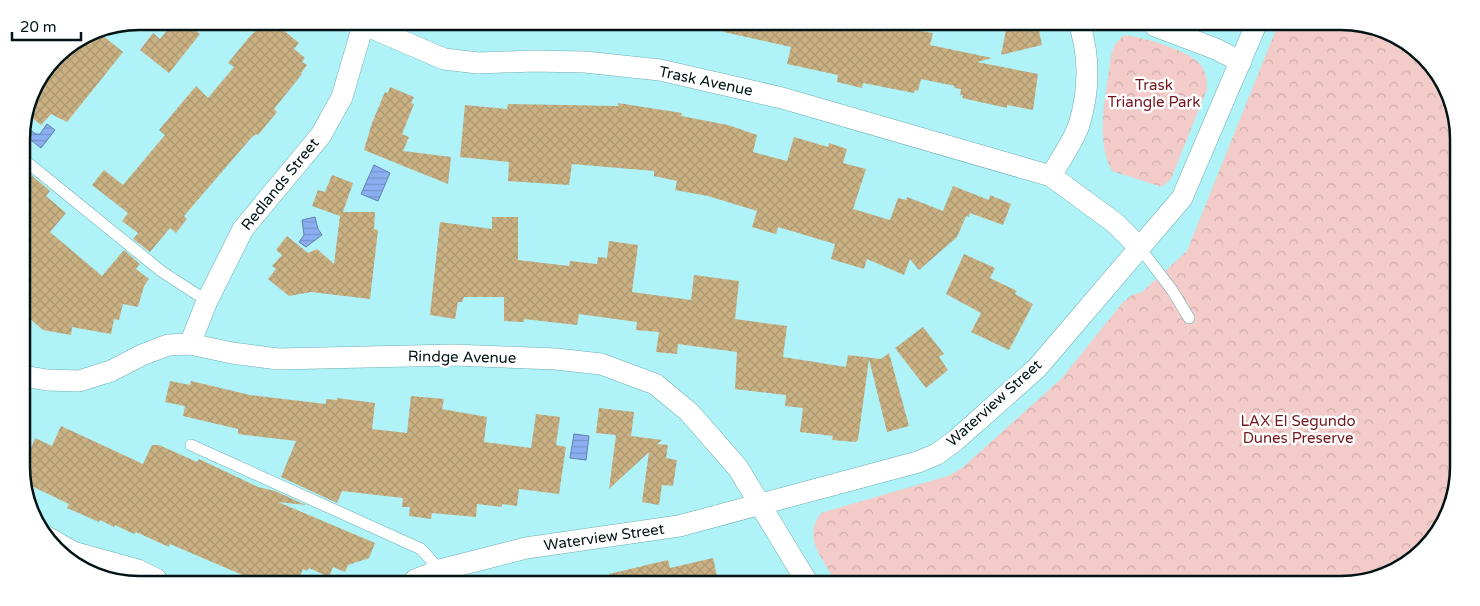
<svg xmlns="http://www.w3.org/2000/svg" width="1480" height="606" font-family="'Varela Round',sans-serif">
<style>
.park{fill:url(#park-crowns)}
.water{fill:url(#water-rules);stroke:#6180af}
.building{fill:url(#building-cross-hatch)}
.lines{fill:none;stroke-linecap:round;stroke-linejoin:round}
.service-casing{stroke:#6daeb3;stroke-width:12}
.minor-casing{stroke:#6daeb3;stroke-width:22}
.service{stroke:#fff;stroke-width:11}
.minor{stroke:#fff;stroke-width:21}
.labels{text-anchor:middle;stroke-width:5;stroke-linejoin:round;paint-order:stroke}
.street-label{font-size:15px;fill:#001315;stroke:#fff}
.park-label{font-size:15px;fill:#74161d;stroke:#fff}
.rim{fill:none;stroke:#001315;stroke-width:2.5}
</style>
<defs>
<pattern id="park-crowns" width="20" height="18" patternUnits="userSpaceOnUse" patternTransform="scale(1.25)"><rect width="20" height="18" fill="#f3ccc9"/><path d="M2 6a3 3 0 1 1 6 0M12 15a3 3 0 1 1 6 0" fill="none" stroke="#cfaeac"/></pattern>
<pattern id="water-rules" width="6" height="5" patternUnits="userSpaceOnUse" patternTransform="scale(1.25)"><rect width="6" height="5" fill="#8baef1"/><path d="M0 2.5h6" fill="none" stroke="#7695ce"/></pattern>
<pattern id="building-cross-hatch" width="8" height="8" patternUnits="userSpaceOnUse" patternTransform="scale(1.25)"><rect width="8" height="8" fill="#cab183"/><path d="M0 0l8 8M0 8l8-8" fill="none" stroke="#ac9770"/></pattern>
</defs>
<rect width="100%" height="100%" fill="#aff2f7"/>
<!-- park -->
<g class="park">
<path d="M1277,27L1379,28L1430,62L1458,124L1452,505L1412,561L1348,585L835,582C822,555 802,540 821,513L948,476L962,468L1062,378L1123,302L1132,295L1142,292L1187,251Z"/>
<path d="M1124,35C1142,37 1188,50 1200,64C1206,71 1207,80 1207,89L1171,179L1162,187L1112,171C1094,137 1107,92 1111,55L1115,44Z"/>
</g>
<!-- water -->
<g class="water">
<polygon points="47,124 55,130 41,148 23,134 27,128 36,134 40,134"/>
<polygon points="374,165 390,173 378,201 361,194"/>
<polygon points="315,217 318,229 322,235 306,247 299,242 304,235 302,220"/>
<polygon points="574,434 589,436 586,460 570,458"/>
</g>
<!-- building -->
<g class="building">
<polygon points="175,21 184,21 200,34 169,73 140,50 153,33 160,39"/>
<polygon points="725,24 880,25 933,33 930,45 992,58 977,62 1038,74 1033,110 1007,105 1007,108 962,98 963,95 960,95 961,89 954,88 955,86 921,79 918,91 915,90 914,93 863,83 862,88 837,82 838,75 787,64 791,47 724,32"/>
<polygon points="277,25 299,43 294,49 305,58 302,62 307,65 301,73 302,74 274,109 277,112 258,135 256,134 251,138 184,216 187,219 176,233 170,228 150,252 133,239 138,233 122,221 128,213 92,185 104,170 123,185 165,135 159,130 196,86 208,98 234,67 228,63 251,35 259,28"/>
<polygon points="1017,26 1038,26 1042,45 1001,55 1006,30 1018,29"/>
<polygon points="102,35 123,52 67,122 51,114 41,125 26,113 31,96 73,44 75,45 79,40 82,43"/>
<polygon points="390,87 414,97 411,103 414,104 402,134 409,137 403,151 451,157 448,184 364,150 372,123 385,92 388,93"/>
<polygon points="618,103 682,113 681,116 728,125 757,135 753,152 787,161 794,137 828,147 829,143 847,149 843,163 866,169 853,209 890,220 898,198 906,200 907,197 943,211 953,186 989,200 990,195 1011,204 1003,225 970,213 969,217 966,216 957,237 919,270 910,259 904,275 867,259 864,269 831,259 835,244 778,227 776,234 752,227 757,211 708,196 675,190 677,181 654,176 654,171 572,164 569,185 508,181 509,162 460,157 465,105 507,109 508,104 618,106"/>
<polygon points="30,174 50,191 46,196 66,213 50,232 102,276 124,250 140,264 136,269 149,279 144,286 138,307 123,304 119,320 114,319 111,334 72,327 71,335 43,330 23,313 22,184"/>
<polygon points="332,175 353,183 343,212 375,212 374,229 378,230 370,299 311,292 289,296 268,279 276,269 272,266 282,255 276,250 287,236 308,253 317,249 334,264 340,216 312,206 318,190 325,192"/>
<polygon points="492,217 518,217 518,260 569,266 570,261 597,264 598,257 607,258 609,241 638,245 632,292 691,300 694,275 739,281 735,319 787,326 783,357 846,367 848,355 881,359 889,353 909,426 887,432 869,359 858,440 856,442 832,440 833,436 800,432 803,408 785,406 786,395 735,389 737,352 678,344 677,354 656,352 659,332 636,330 637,322 579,314 577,325 524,319 524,322 504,321 504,297 464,297 462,302 458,302 455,319 430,315 440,222 492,229"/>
<polygon points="964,254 995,268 990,278 1017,291 1015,294 1033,304 1009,350 971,332 981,313 946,294"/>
<polygon points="923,327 944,354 939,357 948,370 926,388 895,348"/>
<polygon points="170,381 190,385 191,381 250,395 326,404 326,399 337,400 337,398 375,403 372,429 407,433 411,396 444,399 442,409 487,417 484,442 531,448 536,414 560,417 556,445 566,447 559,494 519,489 517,506 502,504 502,507 477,504 476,517 432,513 431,519 409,516 410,507 402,507 403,498 342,491 337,503 281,477 296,441 238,434 238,429 183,416 185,406 165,402"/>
<polygon points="599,408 634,412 631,436 662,440 657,444 668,445 666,458 677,460 673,486 662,485 659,505 642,502 649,452 609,489 616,435 596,433"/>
<polygon points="61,426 143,464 152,445 159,445 197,462 199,459 258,487 275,491 306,505 278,502 375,543 369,558 348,565 345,572 333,567 329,577 309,568 307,571 303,569 299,579 252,579 170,544 169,547 136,532 134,534 115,525 114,527 100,520 99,522 67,508 69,504 23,482 23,468 35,438 52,446"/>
<polygon points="713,558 718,581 610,581 609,574 668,560 670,568"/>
</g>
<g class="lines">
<!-- service casing -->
<g class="service-casing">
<g id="service">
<polyline points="22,158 161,271 207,301"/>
<polyline points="1140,248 1172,290 1189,318"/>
<polyline points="191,445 421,549 440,570"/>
</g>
</g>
<!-- minor casing -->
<g class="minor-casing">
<g id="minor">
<polyline points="358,22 444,59 478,63 533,61 585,62 660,70 782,98 1051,176"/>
<path d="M1080,26C1090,59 1089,92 1079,125C1073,142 1060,160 1051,176L1115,223L1140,248"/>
<polyline points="1155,26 1216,49 1241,62"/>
<polyline points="190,344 207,301 243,229 321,135 342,97 364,22"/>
<polyline points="23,376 47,380 79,381 111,371 142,355 168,345 190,344 232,353 278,359 454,355 556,359 601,364 655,384 689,412 738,468 807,582"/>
<polyline points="47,537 73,552 138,570 156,579"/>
<polyline points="415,580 440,570 526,548 679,526 918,462 937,454 956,440 1037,368 1182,198 1255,27"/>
</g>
</g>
<!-- service -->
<use href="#service" class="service"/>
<!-- minor -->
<use href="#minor" class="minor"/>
</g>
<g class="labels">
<!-- street labels -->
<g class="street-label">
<text transform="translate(706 81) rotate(12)" y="5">Trask Avenue</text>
<text transform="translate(280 184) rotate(-51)" y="5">Redlands Street</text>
<text transform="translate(462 357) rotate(1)" y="5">Rindge Avenue</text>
<text transform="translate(994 403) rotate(-42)" y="5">Waterview Street</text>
<text transform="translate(604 537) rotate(-8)" y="5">Waterview Street</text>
</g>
<!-- park labels -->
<g class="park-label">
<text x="1154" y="90">Trask<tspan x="1154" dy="17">Triangle Park</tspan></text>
<text x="1298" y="426">LAX El Segundo<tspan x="1298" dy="17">Dunes Preserve</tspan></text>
</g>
</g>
<!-- crop -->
<path d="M0 0H1480V606H0ZM139 30H1341A109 109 0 0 1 1450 139V467A109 109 0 0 1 1341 576H139A109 109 0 0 1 30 467V139A109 109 0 0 1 139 30Z" fill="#fff" fill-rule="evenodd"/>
<path class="rim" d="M139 30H1341A109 109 0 0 1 1450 139V467A109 109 0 0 1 1341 576H139A109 109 0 0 1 30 467V139A109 109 0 0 1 139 30Z"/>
<!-- scale -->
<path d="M12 32v8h69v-8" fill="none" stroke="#001315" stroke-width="2.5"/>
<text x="20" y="32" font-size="15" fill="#001315" stroke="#ffffff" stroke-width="4" paint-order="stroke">20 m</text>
</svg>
